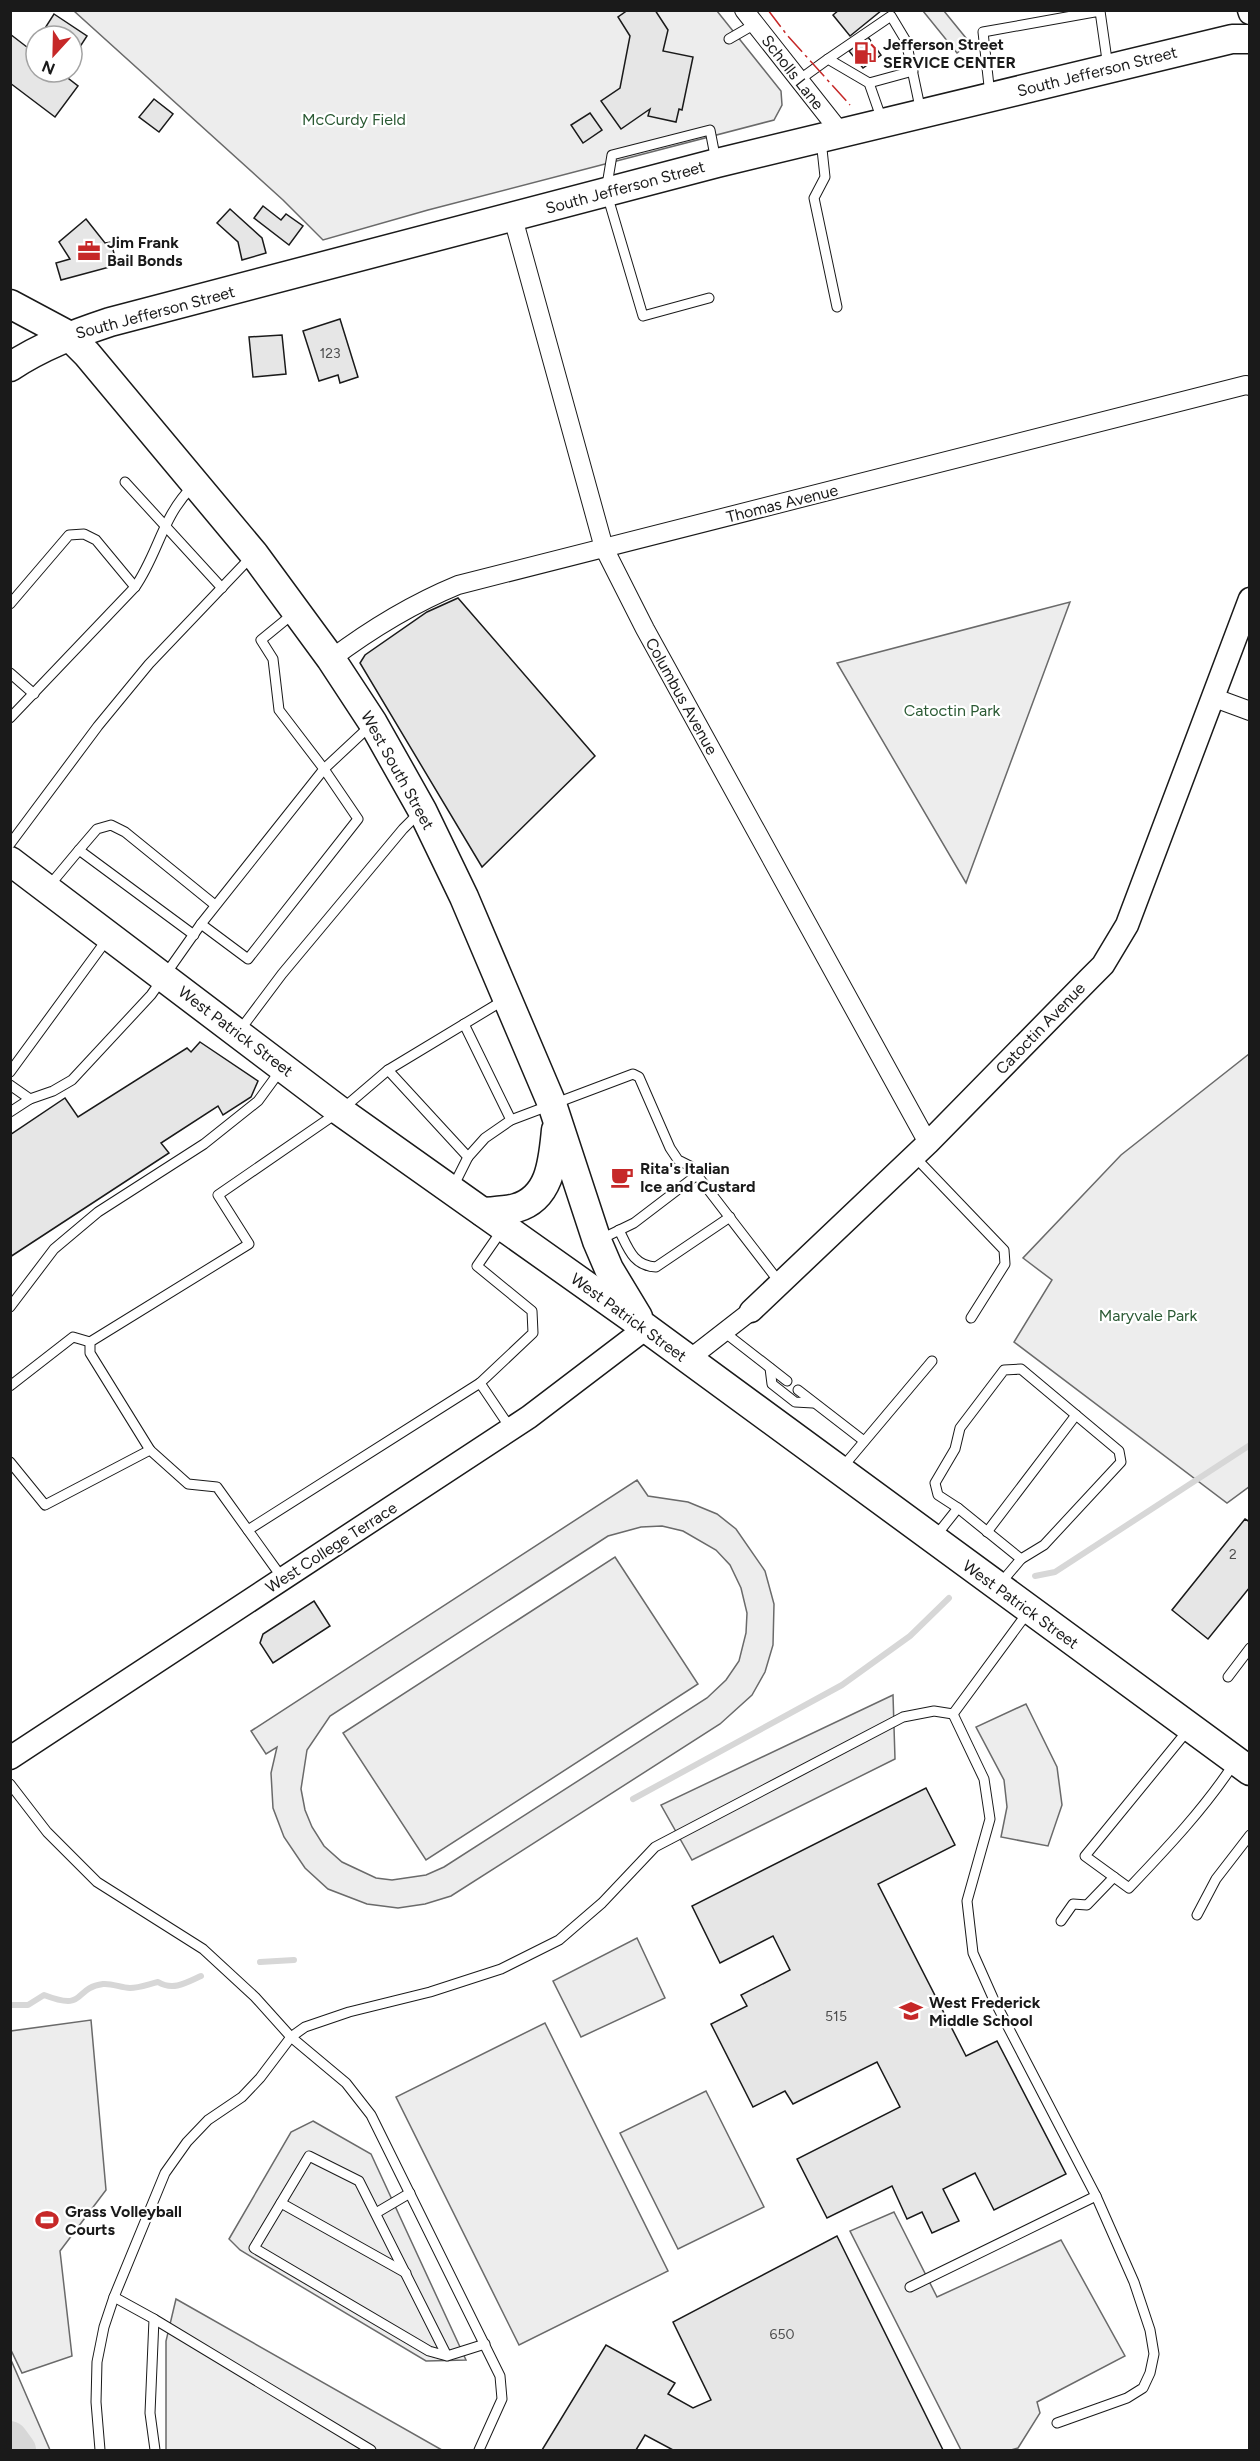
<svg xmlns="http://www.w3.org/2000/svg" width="1260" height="2461" font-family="Figtree,sans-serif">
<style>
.built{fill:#ededed;stroke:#6a6a6a;stroke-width:1.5;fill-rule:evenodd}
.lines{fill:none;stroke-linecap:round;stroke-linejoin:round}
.stream{stroke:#d7d7d7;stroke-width:6}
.river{stroke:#d7d7d7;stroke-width:36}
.building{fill:#e6e6e6;stroke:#1a1a1a;stroke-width:1.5}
.service-casing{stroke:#1a1a1a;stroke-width:11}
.minor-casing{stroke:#1a1a1a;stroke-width:20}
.tertiary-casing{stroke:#1a1a1a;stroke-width:25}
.primary-casing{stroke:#1a1a1a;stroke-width:31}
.service{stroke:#fff;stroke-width:9}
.minor{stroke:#fff;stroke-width:18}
.tertiary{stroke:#fff;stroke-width:22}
.primary{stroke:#fff;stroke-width:28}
.power{stroke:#c62828;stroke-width:1.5;stroke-dasharray:21 4.5 3 4.5;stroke-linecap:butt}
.labels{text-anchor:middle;stroke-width:4.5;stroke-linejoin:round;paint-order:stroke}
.number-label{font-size:14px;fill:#4d4d4d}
.poi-label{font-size:16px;font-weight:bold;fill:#1a1a1a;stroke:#fff;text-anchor:start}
.street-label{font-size:16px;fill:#1a1a1a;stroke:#fff}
.park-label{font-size:16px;fill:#2b5a34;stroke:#fff}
</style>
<rect width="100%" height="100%" fill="#fff"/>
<!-- built -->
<g class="built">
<polygon points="74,11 717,11 781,91 782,105 774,120 428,210 323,240 283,200"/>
<polygon points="923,11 944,11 970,43 957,53"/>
<polygon points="1070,602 966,883 837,663"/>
<polygon points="1249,1054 1250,1486 1227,1503 1014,1342 1052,1280 1023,1258 1121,1155"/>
<path d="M637,1480L648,1496L688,1502L717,1514L736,1529L765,1571L774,1604L773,1645L765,1672L752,1695L720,1724L451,1896L425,1904L398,1908L367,1904L328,1889L305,1868L284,1837L273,1808L271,1773L277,1747L266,1754L251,1731ZM662,1526L683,1531L716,1550L730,1565L741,1588L747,1613L746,1633L739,1661L726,1680L707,1698L444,1867L426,1875L392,1880L376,1878L342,1862L324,1846L312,1827L305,1810L301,1789L307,1750L330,1716L608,1536L641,1527Z"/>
<polygon points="615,1557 698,1684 426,1860 343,1733"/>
<polygon points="893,1695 895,1759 692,1860 661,1805"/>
<polygon points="1026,1704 1057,1767 1062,1805 1048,1846 1001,1837 1007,1807 1004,1780 976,1727"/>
<polygon points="637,1938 665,1998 581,2037 553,1981"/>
<polygon points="91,2020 106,2190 60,2251 72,2356 22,2373 10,2348 11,2031"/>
<polygon points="545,2023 668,2271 519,2345 396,2097"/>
<polygon points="706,2091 764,2207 678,2249 620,2133"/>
<polygon points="313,2121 371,2154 466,2360 426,2361 240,2250 229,2239 291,2132"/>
<polygon points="894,2212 937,2297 1061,2240 1125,2356 1037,2402 1040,2413 1018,2448 1011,2450 961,2450 850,2231"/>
<polygon points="176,2299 442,2450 166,2450 166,2341"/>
<polygon points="10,2360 11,2360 50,2450 11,2450"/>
</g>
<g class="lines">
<!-- stream -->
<g class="stream">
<polyline points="1035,1576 1055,1572 1250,1445"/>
<polyline points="633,1799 842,1685 910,1636 949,1598"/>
<polyline points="260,1962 294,1960"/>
<path d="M10,2005H28L44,1995C88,2012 72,1988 103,1984C112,1983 121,1988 130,1988C139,1988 149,1984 158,1982C173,1991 186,1983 201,1976"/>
</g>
<!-- river -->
<polyline class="river" points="10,2439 18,2450"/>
</g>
<!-- building -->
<g class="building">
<polygon points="628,10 655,10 668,30 663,51 693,57 682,110 679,109 676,122 648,116 650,109 621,129 601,101 620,88 630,36 618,17"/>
<polygon points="839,10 882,10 850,36 833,15"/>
<polygon points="54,14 87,36 72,59 72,36 40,36"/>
<polygon points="10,34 36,54 36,72 60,72 78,86 55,117 10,83"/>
<polygon points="868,37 881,55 863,68 849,51"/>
<polygon points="154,99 173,114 159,132 139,117"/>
<polygon points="590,113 602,130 583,143 571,125"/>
<polygon points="263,206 281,220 286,214 303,226 289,245 254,218"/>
<polygon points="230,209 262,238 266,253 242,260 238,242 217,223"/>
<polygon points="86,219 105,243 111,242 117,265 61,280 56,263 70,259 59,242"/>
<polygon points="340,319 358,377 340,383 338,375 319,381 303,331"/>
<polygon points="282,335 286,374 253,377 249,337"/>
<polygon points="458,598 595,756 482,867 360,663 365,655 427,612"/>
<polygon points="200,1042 258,1081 251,1097 223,1115 218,1106 161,1143 169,1153 10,1257 10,1135 65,1098 78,1117 187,1048 191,1052"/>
<polygon points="1245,1519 1250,1522 1250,1587 1208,1639 1172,1610"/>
<polygon points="314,1601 330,1626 273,1663 260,1643 263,1634"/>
<polygon points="926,1788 955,1845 878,1884 966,2056 997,2041 1066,2174 994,2210 975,2173 943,2189 959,2221 932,2233 922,2212 907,2219 892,2186 827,2218 797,2159 900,2107 877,2062 793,2104 785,2091 753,2107 711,2024 747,2006 741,1995 790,1970 773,1936 720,1963 692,1906"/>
<polygon points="837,2236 943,2450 673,2450 645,2435 636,2450 542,2450 606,2345 675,2383 668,2394 693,2408 711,2400 673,2322"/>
</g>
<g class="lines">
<!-- service casing -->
<g class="service-casing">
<g id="service">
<polyline points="729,39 755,24"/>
<polyline points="828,59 891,16 906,41 921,112"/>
<polyline points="799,80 828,59 869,83 882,120"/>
<polyline points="869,83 913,71"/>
<polyline points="990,95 983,32 1100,11 1108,67"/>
<polyline points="821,140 825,177 814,198 837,307"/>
<polyline points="709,298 643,316 606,191 612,155 710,130 716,161"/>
<polyline points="125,482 222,588"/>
<polyline points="10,604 69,535 84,534 96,540 135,587"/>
<polyline points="10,673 34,694"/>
<path d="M10,718L135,587C158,554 162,517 192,487"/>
<polyline points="10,844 98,726 149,664 251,557"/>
<polyline points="79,850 97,829 111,825 125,832 215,905"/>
<polyline points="49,886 79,850 194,935"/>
<polyline points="201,924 248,959 358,819 324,769 279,710 273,659 261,640 294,613"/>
<polyline points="464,1024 511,1120"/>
<polyline points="240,1030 282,974 403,829 420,812"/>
<polyline points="388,1070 468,1157 453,1187"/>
<polyline points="10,1072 108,938"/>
<polyline points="10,1085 30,1099 53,1091 72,1080 151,995 201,924 324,769 370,726"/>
<polyline points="10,1112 30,1099"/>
<polyline points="914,1156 1004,1250 1005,1264 971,1318"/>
<polyline points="468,1157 485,1138 511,1120 633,1074 639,1077 670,1148 678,1160 690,1166 780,1283"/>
<path d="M619,1230C628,1248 633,1266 656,1267L730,1217"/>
<polyline points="599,1240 634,1223 697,1175"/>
<polyline points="10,1307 54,1249 98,1212 204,1144 258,1101 280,1071"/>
<polyline points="724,1332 787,1381"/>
<polyline points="770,1368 772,1384 795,1402 813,1403"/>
<polyline points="480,1383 533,1333 532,1311 477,1266 502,1230"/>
<polyline points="10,1386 73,1337 90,1342"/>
<polyline points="798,1390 864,1441"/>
<polyline points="150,1450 90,1353 90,1342 249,1244 218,1195 340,1111 388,1070 504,1000"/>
<polyline points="10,1462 45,1505 150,1450 188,1484 217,1487 283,1579"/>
<polyline points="841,1469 932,1361"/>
<polyline points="958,1508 938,1495 935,1483 955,1449 960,1428 1004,1370 1021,1369 1119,1451 1121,1462 1044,1545 1021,1559"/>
<polyline points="248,1530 480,1383 511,1429"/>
<polyline points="987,1532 1076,1415"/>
<polyline points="935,1537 958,1508 1021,1559 999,1585"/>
<polyline points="1228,1677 1250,1648"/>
<polyline points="953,1714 984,1779 990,1819 967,1901 973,1953 993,1998 1096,2196 1134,2282 1150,2330 1154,2354 1150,2373 1143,2388 1127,2398 1057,2423"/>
<polyline points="953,1714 1028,1612"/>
<path d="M1188,1730L1085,1856L1129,1888C1167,1848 1205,1808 1235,1762"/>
<polyline points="10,1784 47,1832 97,1882 203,1949 255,1997 291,2037 346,2083 371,2115 500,2376 502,2399 479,2450"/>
<polyline points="1197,1915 1216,1879 1250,1835"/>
<polyline points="1061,1921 1073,1904 1087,1905 1114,1877"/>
<polyline points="281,2203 406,2273"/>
<polyline points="376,2213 410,2193"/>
<polyline points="910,2287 1096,2196"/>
<polyline points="114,2297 154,2319 150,2413 155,2450"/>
<polyline points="154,2319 371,2450"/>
<polyline points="447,2356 359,2181 309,2156 254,2248 429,2351 447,2356 485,2344"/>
<polyline points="100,2450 96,2402 97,2362 104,2327 114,2297 165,2173 187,2142 208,2120 242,2097 260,2078 291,2037 305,2027 349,2012 430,1992 501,1969 559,1940 602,1903 655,1847 903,1717 934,1711 953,1714"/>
</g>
</g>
<!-- minor casing -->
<g class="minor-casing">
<g id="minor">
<polyline points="744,10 841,133"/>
<polyline points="513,218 604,548 645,629 928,1143"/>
<path d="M331,659C371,629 412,604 458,585L1246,385L1250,386"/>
<polyline points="1212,697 1250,711"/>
<polyline points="688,1360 751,1311"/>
</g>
</g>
<!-- tertiary casing -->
<g class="tertiary-casing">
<g id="tertiary">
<polyline points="1249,10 1250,13"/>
<polyline points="751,1311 928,1143 1089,979 1103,965 1127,925 1250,599"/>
<polyline points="10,1758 529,1417 646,1328"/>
</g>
</g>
<!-- primary casing -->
<g class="primary-casing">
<g id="primary">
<polyline points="10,304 68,335 87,354 254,554 331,659 373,723 422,810 464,897 552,1104 597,1241 609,1269 638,1317"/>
<path d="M10,367C42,346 74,334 110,322L717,163L1232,39H1250"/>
<polyline points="10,861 340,1111 646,1328 1250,1771"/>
<path d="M483,1212C494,1211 506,1211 516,1208C551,1198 553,1160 556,1130"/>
</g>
</g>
<!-- service -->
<use href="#service" class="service"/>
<!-- minor -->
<use href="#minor" class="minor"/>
<!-- tertiary -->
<use href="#tertiary" class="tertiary"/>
<!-- primary -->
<use href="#primary" class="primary"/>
<!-- power -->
<polyline class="power" points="768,10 787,35 850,105"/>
</g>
<!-- icons -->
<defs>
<g id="fuel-bare" transform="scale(1.8)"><path d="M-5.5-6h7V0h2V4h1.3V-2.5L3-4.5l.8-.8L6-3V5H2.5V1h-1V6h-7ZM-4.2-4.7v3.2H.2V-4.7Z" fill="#c62828" stroke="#fff" stroke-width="2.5" paint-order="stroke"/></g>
<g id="office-bare" transform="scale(1.8)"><path d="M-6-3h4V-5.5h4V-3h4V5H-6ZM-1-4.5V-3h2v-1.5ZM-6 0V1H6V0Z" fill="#c62828" stroke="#fff" stroke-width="2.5" paint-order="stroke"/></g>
<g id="cafe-bare" transform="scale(1.8)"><path d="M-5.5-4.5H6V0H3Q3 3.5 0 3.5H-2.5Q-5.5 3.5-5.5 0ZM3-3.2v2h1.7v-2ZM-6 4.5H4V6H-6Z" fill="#c62828" stroke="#fff" stroke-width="2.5" paint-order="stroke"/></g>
<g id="school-bare" transform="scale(1.8)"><path d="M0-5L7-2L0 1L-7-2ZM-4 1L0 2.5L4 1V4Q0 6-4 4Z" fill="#c62828" stroke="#fff" stroke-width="2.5" paint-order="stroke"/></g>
<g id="stadium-bare" transform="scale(1.8)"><path d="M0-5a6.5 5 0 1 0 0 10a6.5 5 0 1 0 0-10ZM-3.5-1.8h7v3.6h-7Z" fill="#c62828" stroke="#fff" stroke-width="2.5" paint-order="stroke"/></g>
</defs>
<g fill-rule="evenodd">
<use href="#fuel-bare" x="865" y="53"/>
<use href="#office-bare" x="89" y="251"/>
<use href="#cafe-bare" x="622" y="1177"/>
<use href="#school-bare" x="911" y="2011"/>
<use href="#stadium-bare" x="47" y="2220"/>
</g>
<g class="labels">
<!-- number labels -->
<g class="number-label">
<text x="330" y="358">123</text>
<text x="1233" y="1559">2</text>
<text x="836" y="2021">515</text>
<text x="782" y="2339">650</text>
</g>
<!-- poi labels -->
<g class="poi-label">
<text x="883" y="50">Jefferson Street<tspan x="883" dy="18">SERVICE CENTER</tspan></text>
<text x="107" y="248">Jim Frank<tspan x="107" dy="18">Bail Bonds</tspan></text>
<text x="640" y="1174">Rita's Italian<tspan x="640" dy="18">Ice and Custard</tspan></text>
<text x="929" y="2008">West Frederick<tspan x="929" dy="18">Middle School</tspan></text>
<text x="65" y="2217">Grass Volleyball<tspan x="65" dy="18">Courts</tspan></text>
</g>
<!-- street labels -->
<g class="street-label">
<text transform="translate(1097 71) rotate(-14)" y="6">South Jefferson Street</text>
<text transform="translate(793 72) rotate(52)" y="6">Scholls Lane</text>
<text transform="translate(625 187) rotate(-15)" y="6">South Jefferson Street</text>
<text transform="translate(155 312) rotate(-15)" y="6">South Jefferson Street</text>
<text transform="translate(782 503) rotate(-14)" y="6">Thomas Avenue</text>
<text transform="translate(682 696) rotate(61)" y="6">Columbus Avenue</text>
<text transform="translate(398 770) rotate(61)" y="6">West South Street</text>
<text transform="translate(1040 1028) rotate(-46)" y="6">Catoctin Avenue</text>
<text transform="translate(236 1031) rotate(37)" y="6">West Patrick Street</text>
<text transform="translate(629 1317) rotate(36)" y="6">West Patrick Street</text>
<text transform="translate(331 1547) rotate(-33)" y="6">West College Terrace</text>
<text transform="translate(1021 1604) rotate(36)" y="6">West Patrick Street</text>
</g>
<!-- park labels -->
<g class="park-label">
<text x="354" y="125">McCurdy Field</text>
<text x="952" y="716">Catoctin Park</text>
<text x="1148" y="1321">Maryvale Park</text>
</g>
</g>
<!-- border -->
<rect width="1260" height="2461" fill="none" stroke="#1a1a1a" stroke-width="24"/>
<!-- north arrow -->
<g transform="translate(54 54) rotate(202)"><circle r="28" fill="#ffffff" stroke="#a3a3a3" stroke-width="1.5"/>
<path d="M0-4.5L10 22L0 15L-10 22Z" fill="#c62828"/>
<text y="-9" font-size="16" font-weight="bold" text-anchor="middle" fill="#1a1a1a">N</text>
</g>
</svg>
